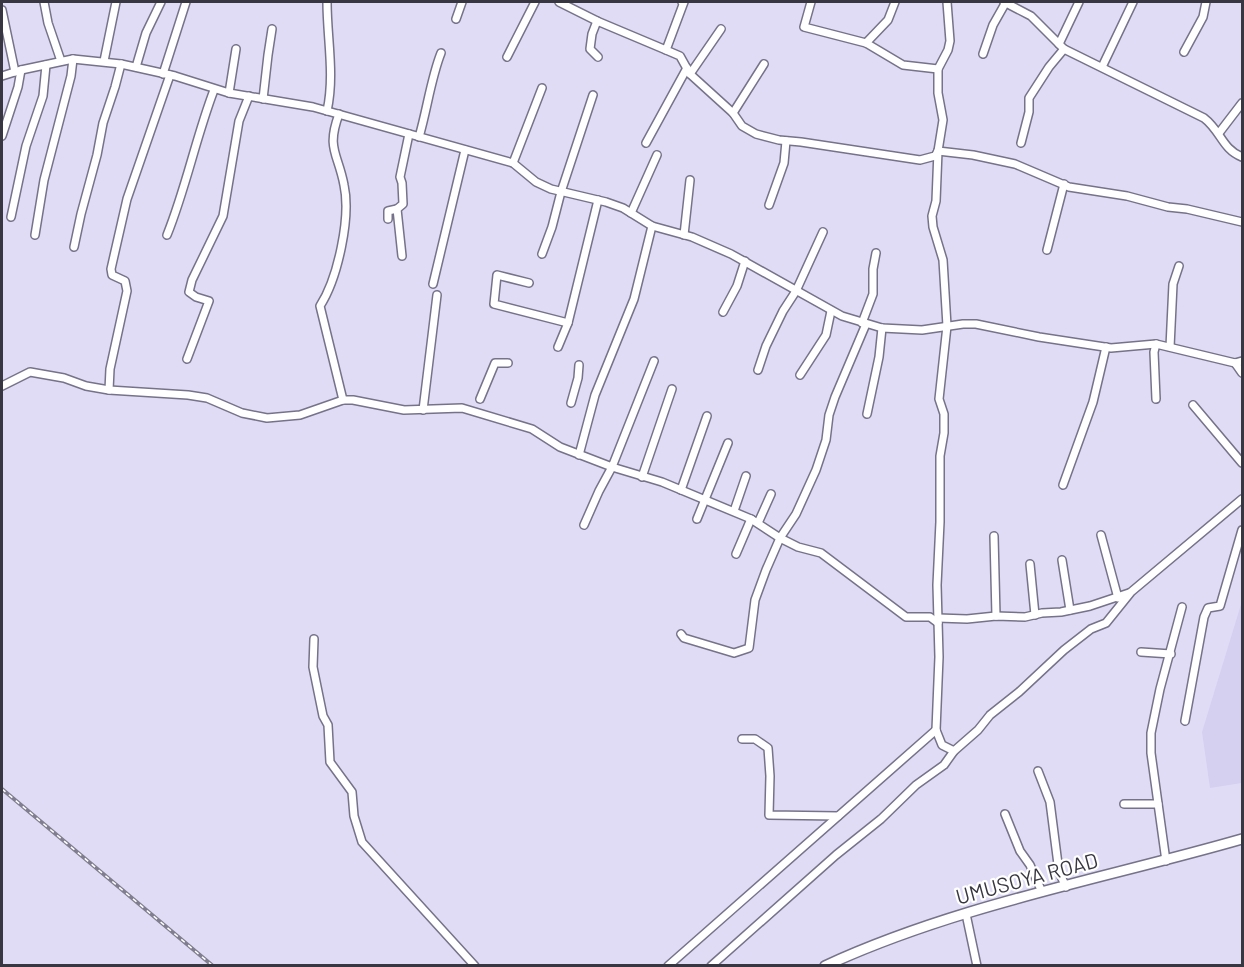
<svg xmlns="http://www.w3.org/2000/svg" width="1244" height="967" font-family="Barlow,sans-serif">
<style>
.built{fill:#d5d0f0}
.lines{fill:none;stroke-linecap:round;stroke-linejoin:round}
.minor-casing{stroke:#767289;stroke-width:10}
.major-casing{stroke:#767289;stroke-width:12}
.minor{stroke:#fff;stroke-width:7}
.major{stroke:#fff;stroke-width:9}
.rail-casing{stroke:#817e8f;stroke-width:4}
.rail{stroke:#fff;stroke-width:1.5;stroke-dasharray:4.5;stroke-linecap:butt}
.labels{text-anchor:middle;stroke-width:4.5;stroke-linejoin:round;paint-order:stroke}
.street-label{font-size:21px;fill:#383741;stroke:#fff}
</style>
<rect width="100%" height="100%" fill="#e1dcf6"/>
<!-- built -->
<polygon class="built" points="1242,601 1242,783 1210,788 1202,732"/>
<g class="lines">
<!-- minor casing -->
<g class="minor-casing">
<g id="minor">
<polyline points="44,2 48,23 61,61"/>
<polyline points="559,2 597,21 666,50"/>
<polyline points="682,2 684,2 666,50 680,56 690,74 733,113 742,126 756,134 779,140 801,142 920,160 935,156 938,151"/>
<polyline points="811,2 804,27 866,43 903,65 938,69"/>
<polyline points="947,2 950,41 948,50 938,69 938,93 943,120 938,151 936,201 932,216 933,227 943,260 947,326 939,399 944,414 944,433 940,456 940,522 937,585 939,657 936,730 942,745 954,751"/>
<path d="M1004,2L1031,16L1064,49L1204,118C1221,131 1222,149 1242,157"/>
<polyline points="2,10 15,72"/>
<polyline points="456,19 462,2"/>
<polyline points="597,21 592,34 590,49 598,57"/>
<polyline points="866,43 888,20 895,2"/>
<polyline points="1059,44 1079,2"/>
<polyline points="1184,52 1203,17 1206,2"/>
<polyline points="983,54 993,25 1006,2"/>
<polyline points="507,57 535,2"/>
<polyline points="104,61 116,2"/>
<polyline points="136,67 146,33 161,2"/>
<polyline points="1102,67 1133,2"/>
<polyline points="163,74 186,2"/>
<polyline points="690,74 721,29"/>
<polyline points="2,76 21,70 73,59 121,64 175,76 229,93 313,107 513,163 536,182 551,189 606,202 623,208 652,226 692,237 731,254 842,316 882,328 922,330 963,324 976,324 1039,337 1111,348 1156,344 1235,363 1242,361"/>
<polyline points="229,93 236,49"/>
<polyline points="263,99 268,55 272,29"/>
<path d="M327,111C335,75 327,38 327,2"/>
<polyline points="733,113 764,64"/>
<path d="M339,114C326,149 338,153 344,185C351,217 338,278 320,306L343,400"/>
<polyline points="1219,133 1242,103"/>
<polyline points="2,136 18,87 21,70"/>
<path d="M419,137C427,110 431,78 441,53"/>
<polyline points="646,143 687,68"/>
<polyline points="1021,143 1029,112 1029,98 1049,67 1064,49"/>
<polyline points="938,151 973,155 1015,164 1069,187 1127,196 1168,207 1187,209 1242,222"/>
<polyline points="513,163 542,88"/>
<polyline points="769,205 784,163 786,141"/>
<polyline points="631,213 657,155"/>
<polyline points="11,217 26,146 43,96 46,65"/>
<polyline points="388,219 388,211 397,209"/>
<polyline points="35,235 44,180 71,76 73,59"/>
<path d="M167,235C186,188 196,137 214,90"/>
<polyline points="684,235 690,180"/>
<polyline points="74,247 81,214 97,155 103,123 115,87 121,64"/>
<polyline points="1047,250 1064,184"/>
<polyline points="542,254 552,227 561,192 593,95"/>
<polyline points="402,256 397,209 403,204 402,183 400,177 409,134"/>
<polyline points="529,283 497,275 494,304 568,323"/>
<polyline points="433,284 465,150"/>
<polyline points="723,312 737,286 745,261"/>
<polyline points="862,323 873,294 873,269 876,253"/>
<polyline points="558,347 568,323 598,200"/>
<polyline points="1170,347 1173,284 1179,266"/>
<polyline points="187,359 209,301 196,297 189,292 192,280 223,216 239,121 249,96"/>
<polyline points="1235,363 1242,373"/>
<polyline points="758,370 766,346 783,311 796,291 823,232"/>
<polyline points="800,375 826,335 831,311"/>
<polyline points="2,386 30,372 64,378 86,386 109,390 188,395 207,398 242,413 267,418 300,415 343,400 353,400 404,410 462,408 532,429 560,447 612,467 654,361"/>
<polyline points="109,390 110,369 127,291 125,281 112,275 111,269 127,199 170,75"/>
<polyline points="480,399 495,363 508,363"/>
<polyline points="1156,399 1154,352 1156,344"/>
<polyline points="571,403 578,378 579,365"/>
<polyline points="1193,405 1242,463"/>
<polyline points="423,410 437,295"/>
<polyline points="867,414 879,357 882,328"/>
<polyline points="579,455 595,395 634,299 652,226"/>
<polyline points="642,477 672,389"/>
<polyline points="1063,485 1093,402 1106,347"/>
<polyline points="681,490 707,416"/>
<polyline points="734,511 746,476"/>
<polyline points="697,519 728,443"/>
<polyline points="758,523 771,494"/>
<polyline points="584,525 599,491 612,467 662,482 751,519 780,538 798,547 821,553 906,617 930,617 938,623"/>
<polyline points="1101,535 1118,598"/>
<polyline points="994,536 996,616"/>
<polyline points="736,554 751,519"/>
<polyline points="1062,560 1070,610"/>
<polyline points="1030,564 1035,615"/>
<polyline points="938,618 967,619 996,616 1025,617 1042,613 1061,612 1090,606 1129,593"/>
<polyline points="681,634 684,638 734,653 749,648 755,600 766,570 780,538 796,514 816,470 826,440 829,415 835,397 866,324"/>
<polyline points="314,639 313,667 323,716 328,725 330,762 352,792 354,816 362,842 475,966"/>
<polyline points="1141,652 1171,654"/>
<polyline points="1185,721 1204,617 1208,608 1220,606 1242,530"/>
<polyline points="742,739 755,739 768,748 770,776 769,815 838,816"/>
<polyline points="1038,771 1050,802 1059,872 1066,887"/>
<polyline points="1124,804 1158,804"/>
<polyline points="1005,814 1020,851 1030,865 1042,892"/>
<polyline points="1166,861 1151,753 1151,733 1160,689 1182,607"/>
<polyline points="966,914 977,966"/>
<polyline points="668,966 936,730"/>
<polyline points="711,966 836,855 881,819 916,785 944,765 954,751 978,730 990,715 1019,692 1064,650 1091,629 1106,623 1131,592 1242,499"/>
</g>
</g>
<!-- major casing -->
<g class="major-casing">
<path id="major" d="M825,966C957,905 1103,879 1242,839"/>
</g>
<!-- minor -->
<use href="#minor" class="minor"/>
<!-- major -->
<use href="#major" class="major"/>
<!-- rail casing -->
<g class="rail-casing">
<polyline id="rail" points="2,789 213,966"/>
</g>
<!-- rail -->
<use href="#rail" class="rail"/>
</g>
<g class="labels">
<!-- street labels -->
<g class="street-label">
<text transform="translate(1027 879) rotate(-15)" y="7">UMUSOYA ROAD</text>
</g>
</g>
<!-- border -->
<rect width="1244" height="967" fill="none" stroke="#383741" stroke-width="6"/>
</svg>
